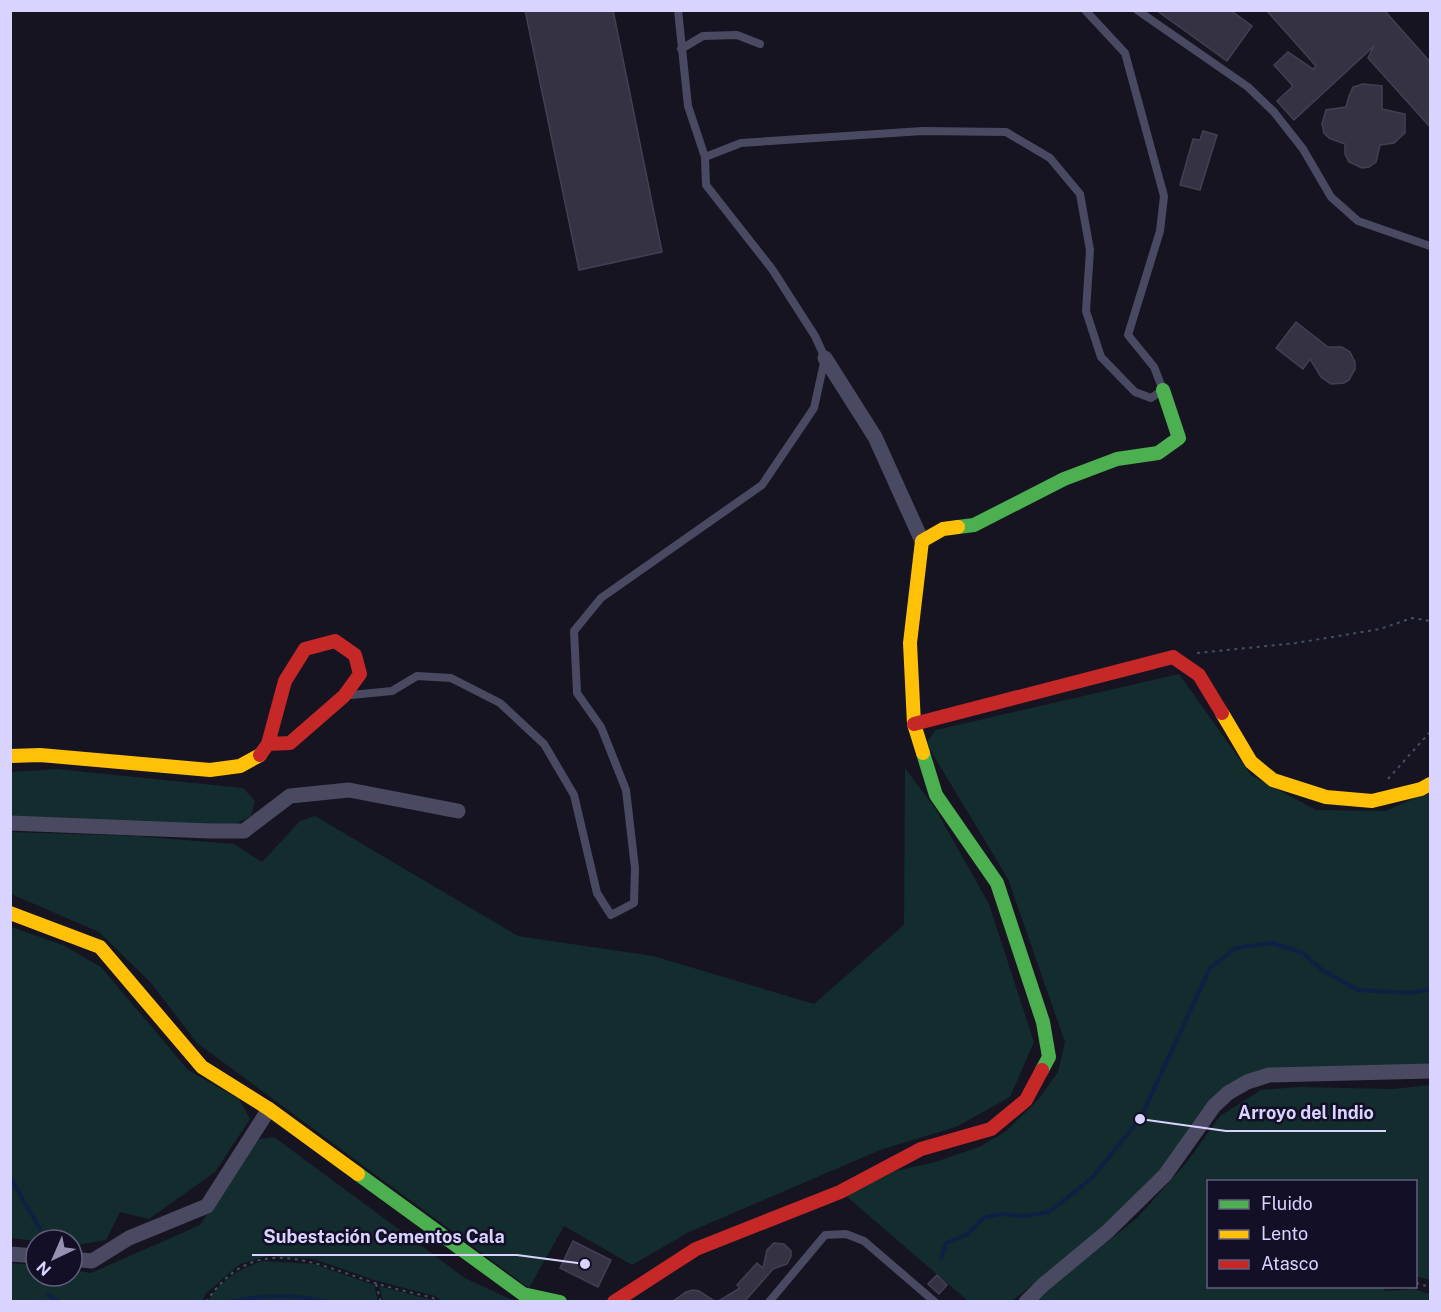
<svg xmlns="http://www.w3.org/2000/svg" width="1441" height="1312" font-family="'Public Sans',sans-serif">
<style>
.green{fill:#132c2d}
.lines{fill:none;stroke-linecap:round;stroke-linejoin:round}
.stream{stroke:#0d2144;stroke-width:4}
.building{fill:#343243;stroke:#433f54;stroke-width:1.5}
.path{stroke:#44505f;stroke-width:2;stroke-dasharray:3 4.5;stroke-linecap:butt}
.lane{stroke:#4a4962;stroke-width:8}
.street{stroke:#4a4962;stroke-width:15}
.fast{stroke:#4caf50;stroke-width:14}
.slow{stroke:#ffc107;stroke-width:14}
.jam{stroke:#c62828;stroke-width:14}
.leader{fill:none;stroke:#d9d4ff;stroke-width:2}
.callout-dot{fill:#d9d4ff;stroke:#130f26;stroke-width:2}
.callout-label{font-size:18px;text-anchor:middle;font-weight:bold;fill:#d9d4ff;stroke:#130f26;stroke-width:5;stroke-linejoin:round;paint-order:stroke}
</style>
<rect width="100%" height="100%" fill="#161421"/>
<!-- green -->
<g class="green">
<polygon points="1179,674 1251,775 1316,810 1386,811 1430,791 1430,1065 1238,1079 1214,1096 1158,1175 1100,1231 1012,1301 968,1301 846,1196 895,1171 935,1162 979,1147 1005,1132 1037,1101 1058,1072 1065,1042 1008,879 926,743 936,730"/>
<polygon points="905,768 935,808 989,904 1034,1042 1010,1097 956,1127 880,1150 689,1232 632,1265 564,1226 529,1288 197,1043 151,983 99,932 11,894 11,832 136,836 234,844 262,862 300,821 315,816 518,936 653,956 814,1004 904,925"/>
<polygon points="57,769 243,788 255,801 251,816 233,825 11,817 11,772"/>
<polygon points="11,927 63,945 101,967 188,1070 239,1099 250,1119 215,1172 149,1219 120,1212 106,1240 72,1246 72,1240 36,1241 11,1238"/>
<polygon points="1430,1085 1430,1280 1416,1276 1416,1182 1208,1182 1208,1286 1383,1287 1385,1291 1414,1289 1430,1294 1430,1301 1037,1302 1054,1285 1137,1218 1187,1162 1220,1116 1261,1090 1299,1087 1393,1089"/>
<polygon points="274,1137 465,1278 514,1301 442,1301 435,1296 374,1280 314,1259 268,1256 240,1264 205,1294 203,1301 11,1301 10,1263 36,1265 36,1276 72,1276 72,1270 91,1273 200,1225 259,1139"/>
<path d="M262,1261L314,1264L374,1285L378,1301H208C219,1281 241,1268 262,1261Z"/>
<polygon points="379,1286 436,1301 383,1301"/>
</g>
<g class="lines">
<!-- stream -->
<g class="stream">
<polyline points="10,1177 40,1229"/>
<polyline points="941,1259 946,1243 966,1235 983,1218 1000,1214 1024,1216 1049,1212 1092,1178 1140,1119 1210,968 1236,948 1272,943 1303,953 1322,970 1358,990 1411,993 1430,989"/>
<polyline points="48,1295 59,1302"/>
<path d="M229,1302C265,1294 294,1294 329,1302"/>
</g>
</g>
<!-- building -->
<g class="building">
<polygon points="525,10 613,10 662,252 579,270"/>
<polygon points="1156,10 1230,10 1252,26 1227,61"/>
<polygon points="1266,10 1384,10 1431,63 1431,128 1368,58 1374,46 1294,120 1277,101 1293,86 1274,65 1288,52 1313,69 1316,66"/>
<polygon points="1363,84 1382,86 1382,109 1405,114 1405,133 1394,143 1380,145 1376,162 1369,167 1362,168 1349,162 1345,154 1345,144 1329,138 1324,133 1322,124 1326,110 1346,107 1349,96 1353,87"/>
<polygon points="1203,131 1217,135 1200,190 1180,185 1193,139 1200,140"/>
<polygon points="1296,322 1328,347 1342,347 1350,352 1355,362 1355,369 1349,380 1344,383 1331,384 1321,377 1310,359 1303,369 1276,348"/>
<polygon points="573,1241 611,1260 598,1287 560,1268"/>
<polygon points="774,1243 784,1244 791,1251 791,1256 787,1264 773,1269 744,1302 717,1302 740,1288 737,1285 757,1263 763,1268 767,1250"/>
<polygon points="937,1275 947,1285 939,1294 928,1284"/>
<polygon points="693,1290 699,1291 716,1302 672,1302 686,1292"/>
</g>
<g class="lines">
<!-- path -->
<g class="path">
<polyline points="1197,653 1296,643 1380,629 1412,618 1430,621"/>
<polyline points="1388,779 1430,732"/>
<polyline points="1416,1283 1430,1287"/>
<polyline points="376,1284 381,1302"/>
<path d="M206,1302C254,1231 310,1262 375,1283C394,1289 414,1293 433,1298L438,1302"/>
</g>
<!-- lane -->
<g class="lane">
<polyline points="678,10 688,106 705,157"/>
<polyline points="1137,10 1248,87 1274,112 1303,149 1331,197 1358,221 1430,246"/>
<polyline points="681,49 703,36 737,35 760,44"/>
<polyline points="351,695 392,691 417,676 451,678 500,703 544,744 574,795 597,893 611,915 634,903 635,868 626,790 601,727 577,693 574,631 601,598 762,485 814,408 825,358 815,336 772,269 706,185 705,157 741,143 923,131 1006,132 1050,158 1080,194 1090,250 1086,311 1101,357 1135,392 1151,398 1163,390 1154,367 1128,335 1160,231 1164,196 1125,53 1085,10"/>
<polyline points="769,1302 825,1235 846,1234 864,1241 935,1302"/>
</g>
<!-- street -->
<g class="street">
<polyline points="825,358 875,437 922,541"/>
<polyline points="10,823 210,831 244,831 290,796 349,790 458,811"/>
<polyline points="10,1254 36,1256"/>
<polyline points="72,1259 92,1261 129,1238 207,1206 269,1109"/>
<polyline points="1026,1302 1043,1285 1107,1232 1165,1175 1214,1106 1228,1093 1247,1082 1269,1075 1430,1071"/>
</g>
<!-- fast -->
<g class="fast">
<polyline points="958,527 974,525 1064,479 1117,459 1158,453 1179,438 1163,390"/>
<polyline points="923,753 936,795 997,883 1043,1022 1049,1057 1042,1070"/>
<polyline points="358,1174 523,1294 560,1302"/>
</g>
<!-- slow -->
<g class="slow">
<polyline points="1222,713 1251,762 1273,780 1326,797 1372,801 1421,789 1430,784"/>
<polyline points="923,753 914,724 910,643 922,541 943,529 958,527"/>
<polyline points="10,756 40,755 210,770 240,766 260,755"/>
<polyline points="10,913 100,947 202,1067 269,1109 358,1174"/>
</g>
<!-- jam -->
<g class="jam">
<polyline points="914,724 1173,657 1199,675 1222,713"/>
<polyline points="260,755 268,744 285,681 305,649 335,641 355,655 360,674 344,696 290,743 268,744"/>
<polyline points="614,1302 696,1249 840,1192 921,1149 991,1129 1026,1100 1042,1070"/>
</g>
</g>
<!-- callouts -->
<path class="leader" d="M1140 1119L1226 1131H1386M585 1264L517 1255H252"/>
<g class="callout-dot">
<circle cx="1140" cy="1119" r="6"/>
<circle cx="585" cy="1264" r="6"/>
</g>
<g class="callout-label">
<text x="1306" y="1119">Arroyo del Indio</text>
<text x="384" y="1243">Subestación Cementos Cala</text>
</g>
<!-- border -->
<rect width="1441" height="1312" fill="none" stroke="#d9d4ff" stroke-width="24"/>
<!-- legend -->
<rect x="1207" y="1180" width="210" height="108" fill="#130f26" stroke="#625e7d" stroke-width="1.5"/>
<rect x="1219" y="1200" width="30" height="9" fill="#4caf50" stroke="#625e7d" stroke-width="1.5"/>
<text x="1261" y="1210" font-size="18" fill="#d9d4ff">Fluido</text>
<rect x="1219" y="1230" width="30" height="9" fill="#ffc107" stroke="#625e7d" stroke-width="1.5"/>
<text x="1261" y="1240" font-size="18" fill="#d9d4ff">Lento</text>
<rect x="1219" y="1260" width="30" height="9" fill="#c62828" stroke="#625e7d" stroke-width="1.5"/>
<text x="1261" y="1270" font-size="18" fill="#d9d4ff">Atasco</text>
<!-- north arrow -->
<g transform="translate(54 1258) rotate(224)"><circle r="28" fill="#130f26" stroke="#625e7d" stroke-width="1.5"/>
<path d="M0-4.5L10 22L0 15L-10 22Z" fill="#9591b1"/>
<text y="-9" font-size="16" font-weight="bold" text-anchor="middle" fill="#d9d4ff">N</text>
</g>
</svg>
